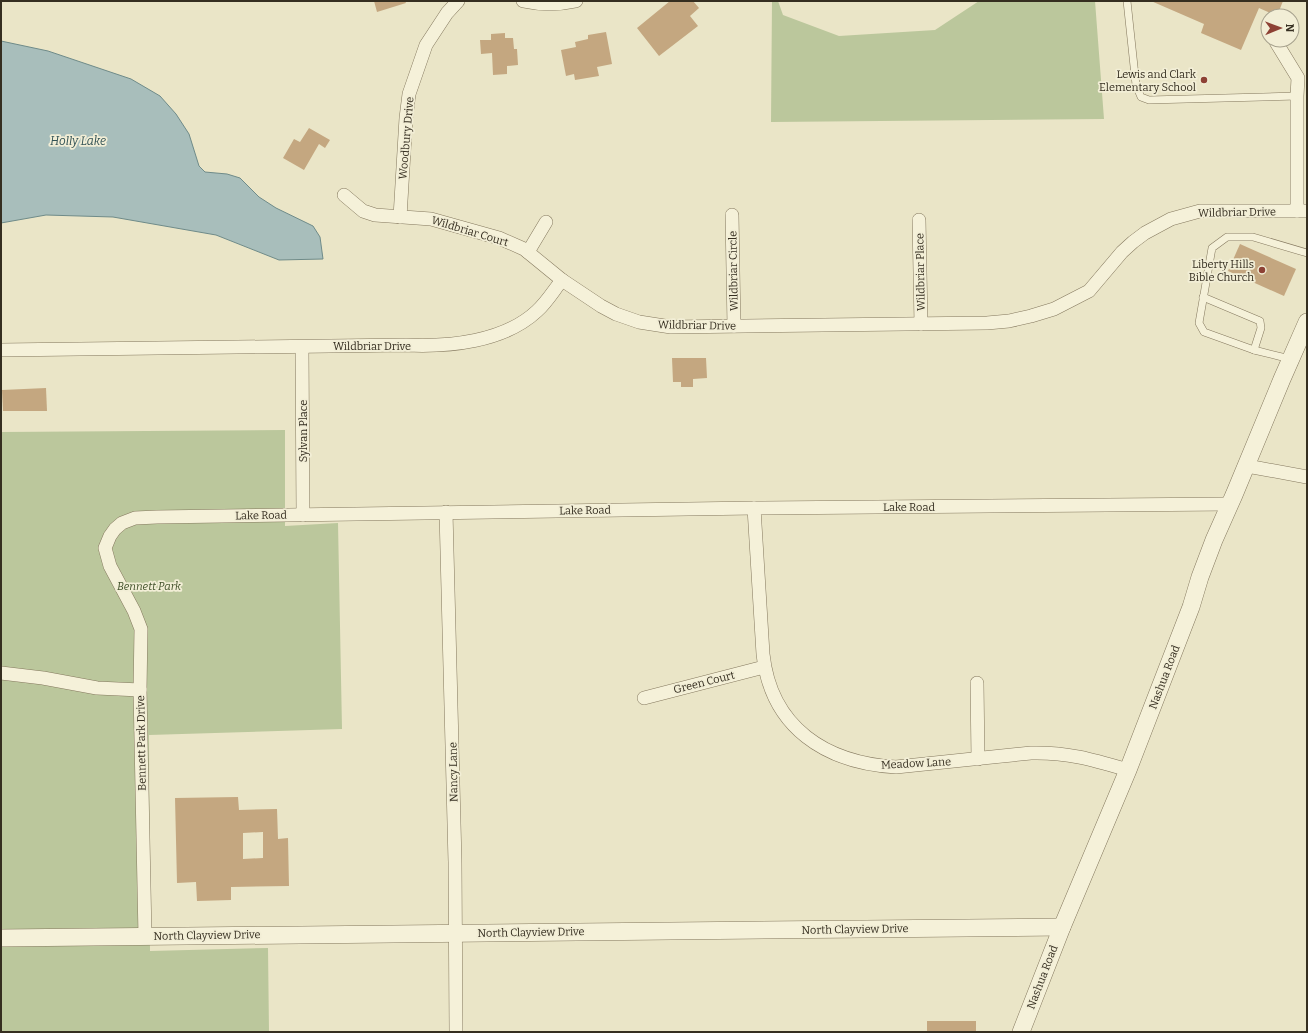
<svg xmlns="http://www.w3.org/2000/svg" width="1308" height="1033" font-family="Bitter,serif">
<style>
.green{fill:#bbc79c}
.water{fill:#a8bebb;stroke:#6f8b89}
.building{fill:#c4a780;fill-rule:evenodd}
.lines{fill:none;stroke-linecap:round;stroke-linejoin:round}
.service-casing{stroke:#84785e;stroke-width:8}
.minor-casing{stroke:#84785e;stroke-width:14}
.tertiary-casing{stroke:#84785e;stroke-width:18}
.service{stroke:#f5f1d9;stroke-width:7}
.minor{stroke:#f5f1d9;stroke-width:13}
.tertiary{stroke:#f5f1d9;stroke-width:17}
.poi-dot{fill:#8d4134;stroke:#f2eed6;stroke-width:1.5}
.labels{text-anchor:middle;stroke-width:3.5;stroke-linejoin:round;paint-order:stroke}
.poi-label{font-size:11px;fill:#352e20;stroke:#f2eed6;text-anchor:end}
.street-label{font-size:11px;fill:#352e20;stroke:#f2eed6}
.park-label{font-size:11px;font-style:italic;fill:#405029;stroke:#f2eed6}
.water-label{font-size:12px;font-style:italic;fill:#315154;stroke:#f2eed6}
</style>
<rect width="100%" height="100%" fill="#eae5c7"/>
<!-- green -->
<g class="green">
<polygon points="772,1 778,1 783,15 839,36 935,30 979,1 1095,1 1104,119 771,122"/>
<polygon points="285,430 285,526 338,523 342,729 149,735 150,951 268,948 269,1032 1,1032 1,432"/>
</g>
<!-- water -->
<polygon class="water" points="1,41 48,51 131,79 160,96 176,114 189,134 199,166 205,172 227,174 240,178 259,197 276,208 313,226 320,237 323,259 279,260 216,235 113,217 46,215 1,223"/>
<!-- building -->
<g class="building">
<polygon points="374,1 405,1 406,3 377,12"/>
<polygon points="670,1 693,1 699,8 690,16 698,26 659,56 637,28"/>
<polygon points="1151,1 1283,1 1277,16 1259,8 1241,50 1201,33 1204,24"/>
<polygon points="606,32 612,64 597,67 599,76 575,80 574,74 566,76 561,50 576,47 575,42 588,39 588,35"/>
<polygon points="505,33 505,38 513,38 514,49 517,49 518,65 507,66 507,74 493,75 492,53 481,54 480,40 491,40 491,34"/>
<polygon points="309,128 330,140 325,148 319,144 304,170 283,158 294,139 300,142"/>
<polygon points="1240,244 1296,269 1284,296 1228,271"/>
<polygon points="672,358 706,358 707,378 693,379 693,387 681,387 681,382 673,382"/>
<polygon points="46,388 47,411 3,411 2,390"/>
<path d="M238,797L239,810L277,809L278,839L288,838L289,886L231,887V900L197,901L196,882L177,883L175,798ZM263,832V858L243,859V833Z"/>
<rect x="927" y="1021" width="49" height="11"/>
</g>
<g class="lines">
<!-- service casing -->
<g class="service-casing">
<g id="service">
<polyline points="1127,1 1136,85 1141,97 1149,100 1297,96"/>
<polyline points="1203,297 1260,321 1261,328 1254,350"/>
<polyline points="1290,359 1254,350 1204,332 1199,323 1212,248 1227,237 1253,237 1307,253"/>
</g>
</g>
<!-- minor casing -->
<g class="minor-casing">
<g id="minor">
<path d="M523,1C541,5 558,5 576,1"/>
<polyline points="1276,42 1298,78 1297,96 1297,211"/>
<polyline points="344,195 363,211 375,215 431,219 499,238 524,249 562,280 601,306 616,314 639,322 671,327 987,323 1009,321 1031,316 1054,309 1089,291 1122,252 1133,242 1145,233 1171,219 1200,211 1307,211"/>
<polyline points="732,215 734,326"/>
<polyline points="400,217 406,118 409,94 426,45 447,13 458,1"/>
<polyline points="919,220 921,324"/>
<polyline points="528,252 546,222"/>
<polyline points="302,347 303,515"/>
<path d="M1,350L406,345C449,347 504,342 537,311C547,302 554,290 562,280"/>
<polyline points="1247,466 1307,477"/>
<path d="M754,508L763,654C771,728 826,763 896,767L1031,753C1068,752 1094,760 1128,770"/>
<polyline points="446,512 455,862 456,1032"/>
<polyline points="1,673 43,678 97,688 140,690"/>
<polyline points="977,683 978,759"/>
<polyline points="644,698 764,667"/>
<polyline points="145,936 140,690 141,629 134,611 110,566 105,548 110,536 115,529 122,523 135,518 157,517 754,508 1230,504"/>
</g>
</g>
<!-- tertiary casing -->
<g class="tertiary-casing">
<g id="tertiary">
<polyline points="1,938 1062,927"/>
<polyline points="1021,1032 1062,927 1128,770 1191,607 1200,577 1214,540 1234,495 1282,379 1307,322"/>
</g>
</g>
<!-- service -->
<use href="#service" class="service"/>
<!-- minor -->
<use href="#minor" class="minor"/>
<!-- tertiary -->
<use href="#tertiary" class="tertiary"/>
</g>
<!-- markers -->
<g class="poi-dot">
<circle cx="1204" cy="80" r="4"/>
<circle cx="1262" cy="270" r="4"/>
</g>
<g class="labels">
<!-- poi labels -->
<g class="poi-label">
<text x="1196" y="78">Lewis and Clark<tspan x="1196" dy="13">Elementary School</tspan></text>
<text x="1254" y="268">Liberty Hills<tspan x="1254" dy="13">Bible Church</tspan></text>
</g>
<!-- street labels -->
<g class="street-label">
<text transform="translate(406 138) rotate(-85)" y="4">Woodbury Drive</text>
<text transform="translate(1237 212) rotate(-1)" y="4">Wildbriar Drive</text>
<text transform="translate(470 231) rotate(17)" y="4">Wildbriar Court</text>
<text transform="translate(733 271) rotate(-91)" y="4">Wildbriar Circle</text>
<text transform="translate(920 272) rotate(-91)" y="4">Wildbriar Place</text>
<text transform="translate(697 325) rotate(1)" y="4">Wildbriar Drive</text>
<text x="372" y="350">Wildbriar Drive</text>
<text transform="translate(303 431) rotate(-90)" y="4">Sylvan Place</text>
<text x="909" y="511">Lake Road</text>
<text transform="translate(585 510) rotate(-1)" y="4">Lake Road</text>
<text transform="translate(261 515) rotate(-1)" y="4">Lake Road</text>
<text transform="translate(1164 677) rotate(-69)" y="4">Nashua Road</text>
<text transform="translate(704 682) rotate(-14)" y="4">Green Court</text>
<text transform="translate(141 743) rotate(-91)" y="4">Bennett Park Drive</text>
<text transform="translate(916 763) rotate(-3)" y="4">Meadow Lane</text>
<text transform="translate(453 772) rotate(-91)" y="4">Nancy Lane</text>
<text transform="translate(855 929) rotate(-1)" y="4">North Clayview Drive</text>
<text transform="translate(531 932) rotate(-1)" y="4">North Clayview Drive</text>
<text transform="translate(207 935) rotate(-1)" y="4">North Clayview Drive</text>
<text transform="translate(1042 977) rotate(-69)" y="4">Nashua Road</text>
</g>
<!-- park labels -->
<g class="park-label">
<text x="149" y="590">Bennett Park</text>
</g>
<!-- water labels -->
<g class="water-label">
<text x="78" y="145">Holly Lake</text>
</g>
</g>
<!-- border -->
<rect width="1308" height="1033" fill="none" stroke="#352e20" stroke-width="4"/>
<!-- north arrow -->
<g transform="translate(1280 28) rotate(89)"><circle r="19" fill="#f2eed6" stroke="#a6a18d"/>
<path d="M0-3L7 15L0 10L-7 15Z" fill="#8d4134"/>
<text y="-6" font-size="11" font-weight="bold" text-anchor="middle" fill="#352e20">N</text>
</g>
</svg>
